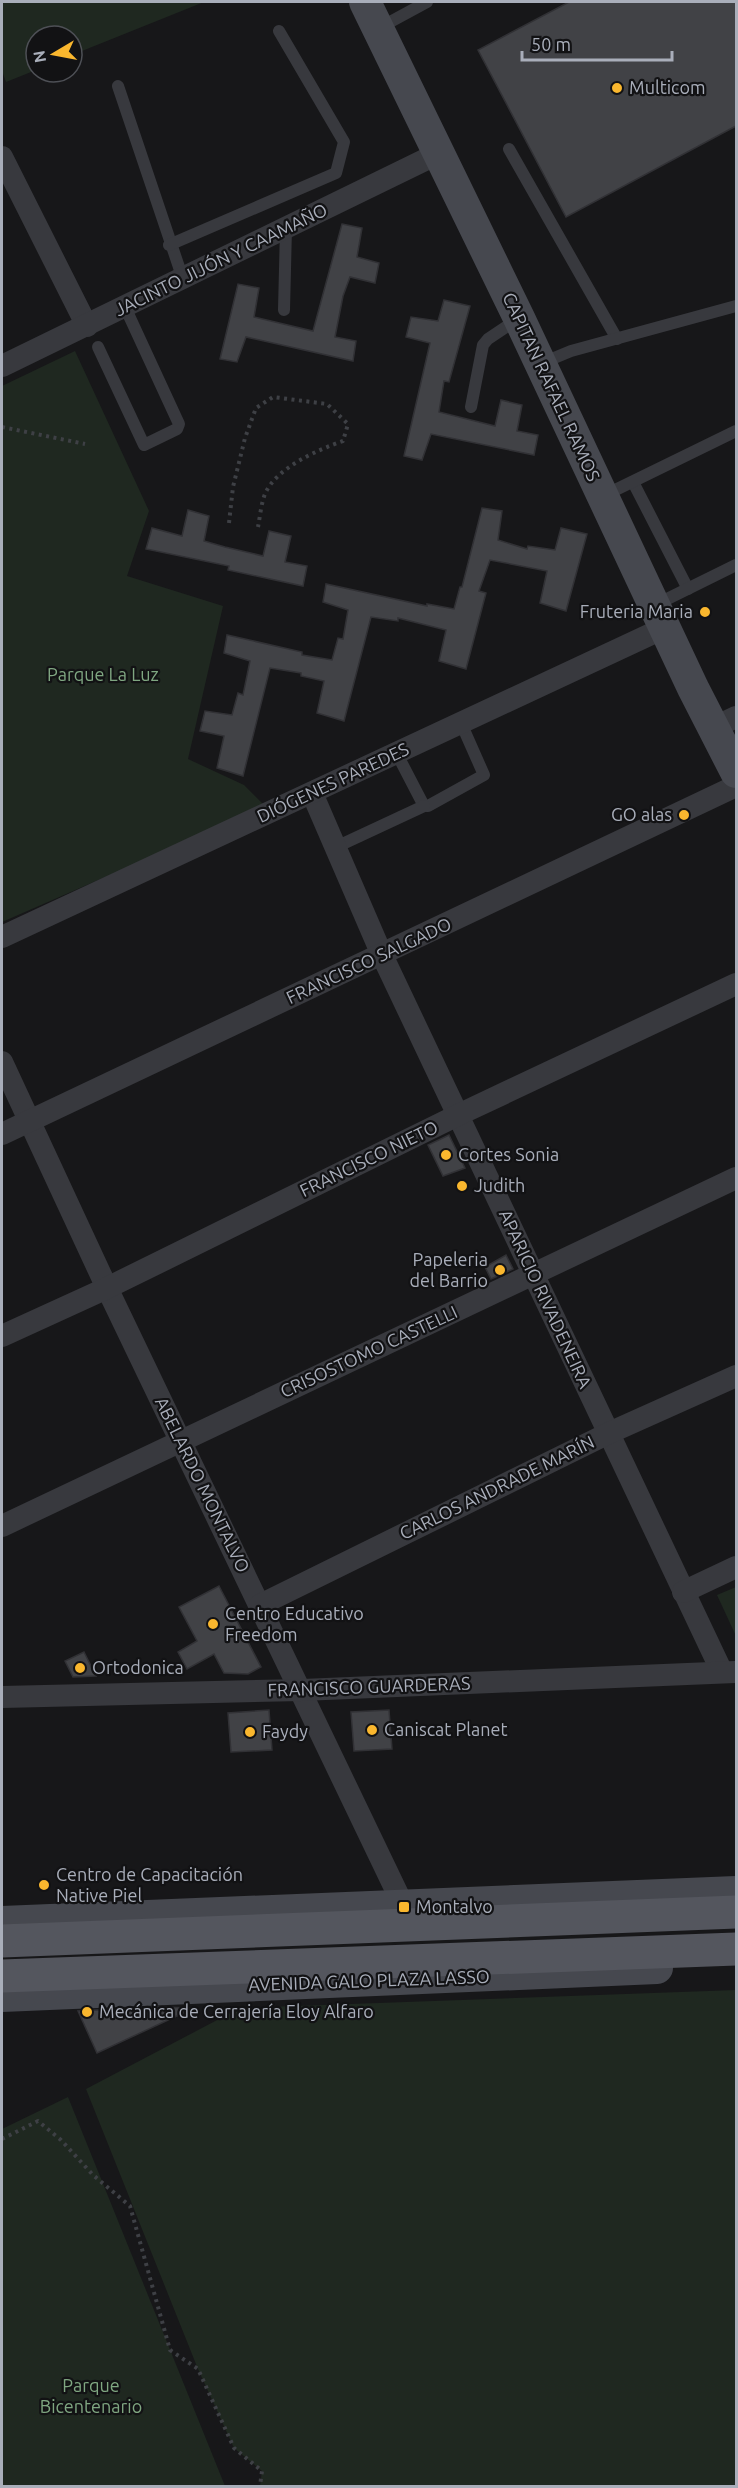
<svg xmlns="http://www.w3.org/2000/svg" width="738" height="2488" font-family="Ubuntu,sans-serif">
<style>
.green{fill:#1f2820}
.building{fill:#414246;stroke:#313135;stroke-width:1.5}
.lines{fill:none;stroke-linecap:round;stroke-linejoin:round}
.path{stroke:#3e4045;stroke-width:4;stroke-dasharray:3 4.5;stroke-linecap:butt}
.lane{stroke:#38393e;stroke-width:12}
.street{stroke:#38393e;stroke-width:22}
.secondary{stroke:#46484f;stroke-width:32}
.primary{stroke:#54565e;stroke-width:33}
.poi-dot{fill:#fab72e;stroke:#121214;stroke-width:2}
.labels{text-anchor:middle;stroke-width:4.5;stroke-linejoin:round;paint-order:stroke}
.poi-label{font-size:18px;fill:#a9aeba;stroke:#121214;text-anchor:start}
.street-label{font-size:18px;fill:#a9aeba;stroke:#121214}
.park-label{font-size:18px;fill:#7fa681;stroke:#121214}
</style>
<rect width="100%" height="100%" fill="#171719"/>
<!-- green -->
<g class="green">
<polygon points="2,2 204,2 72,55 72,36 36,36 36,70 6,82 2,71"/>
<polygon points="75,351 149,511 127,576 223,606 188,759 244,785 266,807 2,922 2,386"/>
<polygon points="736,1587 736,1636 717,1595"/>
<polygon points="736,1990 736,2486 260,2486 262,2471 234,2448 198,2369 86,2089 240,2008"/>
<polygon points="68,2097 225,2486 2,2486 2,2129"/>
</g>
<!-- building -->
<g class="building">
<polygon points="569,2 736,2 736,126 566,217 478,50"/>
<polygon points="342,224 362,228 357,257 379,263 375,283 350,277 343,296 335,337 356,341 353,361 246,337 237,362 220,359 238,284 259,288 254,317 313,331"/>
<polygon points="444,300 470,306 449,382 444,381 439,412 495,426 501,400 522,405 517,431 538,435 534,455 431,434 422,460 404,456 430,343 406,337 411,317 438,321"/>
<polygon points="482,508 502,511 498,540 527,549 528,546 555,550 561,528 587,534 566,611 540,603 547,571 490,560 479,591 486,593 466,669 439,661 446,630 398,618 398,621 371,617 344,721 317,713 324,681 301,676 301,673 270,668 243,776 217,768 224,736 200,731 205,711 232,715 238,693 243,695 250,661 224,653 227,635 302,652 302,655 332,660 338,638 343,639 348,610 323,602 326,584 427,606 427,604 454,609 460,587 462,587"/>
<polygon points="188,510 209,516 204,541 225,547 263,556 269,531 291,536 285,562 307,566 303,586 228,570 229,566 146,549 152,528 182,536"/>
<polygon points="449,1135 465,1168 443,1176 428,1145"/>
<polygon points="506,1255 513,1269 491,1279 485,1267"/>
<polygon points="219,1586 261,1667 248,1674 224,1673 214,1654 187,1669 178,1652 197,1641 179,1607"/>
<polygon points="84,1652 96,1676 73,1677 65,1661"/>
<polygon points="269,1710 272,1750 231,1752 228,1713"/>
<polygon points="389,1710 392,1749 354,1751 351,1712"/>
<polygon points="158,2007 194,2008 97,2053 78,2011"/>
</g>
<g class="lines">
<!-- path -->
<g class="path">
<polyline points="2,427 85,444"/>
<path d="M229,523L233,487L245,438L256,408L273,397L327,404L348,424L343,441C317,450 276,468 265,494C261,504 260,517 258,527"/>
<polyline points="2,2139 38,2121 61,2140 93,2175 130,2206 170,2350 198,2369 234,2448 262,2471 260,2486"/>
</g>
<!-- lane -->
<g class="lane">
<polyline points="379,28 427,2"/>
<polyline points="118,86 183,279"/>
<polyline points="509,149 617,339"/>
<polyline points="169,245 336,173 344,142 279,31"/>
<polyline points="284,310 286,228"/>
<polyline points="98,347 144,445 177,429 179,424 125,307"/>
<polyline points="542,363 571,351 736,306"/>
<polyline points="471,407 483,345 488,339 518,319"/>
<polyline points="633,482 688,589"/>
<polyline points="603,496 736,431"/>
<polyline points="655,605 736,565"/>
<polyline points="397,754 424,806 428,806 484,775 461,723"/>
<polyline points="336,847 424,806"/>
</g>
<!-- street -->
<g class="street">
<polyline points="2,157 87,326"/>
<polyline points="2,366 439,153"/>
<polyline points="713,728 736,717"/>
<polyline points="312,793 382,955 722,1672"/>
<polyline points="2,937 664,628"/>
<polyline points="2,1062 107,1288 404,1907"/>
<polyline points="2,1134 736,786"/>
<polyline points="2,1336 107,1288 458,1115 736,984"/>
<polyline points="2,1526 736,1178"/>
<polyline points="683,1592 736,1567"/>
<polyline points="260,1605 609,1433 736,1376"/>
<polyline points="2,1697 302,1690 735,1672"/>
</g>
<!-- secondary -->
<g class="secondary">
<polyline points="365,2 519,318 693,688 736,772"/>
<polyline points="2,1922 736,1892"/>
<polyline points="2,1996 657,1968"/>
</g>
<!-- primary -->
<g class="primary">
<polyline points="2,1941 736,1912"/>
<polyline points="2,1976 736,1949"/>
</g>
</g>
<!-- markers -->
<g class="poi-dot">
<circle cx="617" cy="88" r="6"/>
<circle cx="705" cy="612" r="6"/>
<circle cx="684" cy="815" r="6"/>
<circle cx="446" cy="1155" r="6"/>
<circle cx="462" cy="1186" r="6"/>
<circle cx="500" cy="1270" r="6"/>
<circle cx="213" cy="1624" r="6"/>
<circle cx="80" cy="1668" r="6"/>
<circle cx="372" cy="1730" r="6"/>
<circle cx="250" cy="1732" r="6"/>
<circle cx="44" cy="1885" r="6"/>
<rect x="398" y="1901" width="12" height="12" rx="3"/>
<circle cx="87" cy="2012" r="6"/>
</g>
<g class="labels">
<!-- poi labels -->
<g class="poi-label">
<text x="629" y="94">Multicom</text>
<text x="693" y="618" text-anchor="end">Fruteria Maria</text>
<text x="672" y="821" text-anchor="end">GO alas</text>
<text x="458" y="1161">Cortes Sonia</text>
<text x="474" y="1192">Judith</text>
<text x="488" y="1266" text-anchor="end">Papeleria<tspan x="488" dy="21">del Barrio</tspan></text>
<text x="225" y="1620">Centro Educativo<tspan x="225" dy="21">Freedom</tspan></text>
<text x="92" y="1674">Ortodonica</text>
<text x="384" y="1736">Caniscat Planet</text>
<text x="262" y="1738">Faydy</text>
<text x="56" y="1881">Centro de Capacitación<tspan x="56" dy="21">Native Piel</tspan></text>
<text x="416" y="1913">Montalvo</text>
<text x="99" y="2018">Mecánica de Cerrajería Eloy Alfaro</text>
</g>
<!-- street labels -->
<g class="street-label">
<text transform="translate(221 260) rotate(-26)" y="6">JACINTO JIJÓN Y CAAMAÑO</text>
<text transform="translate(551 387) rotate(65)" y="6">CAPITAN RAFAEL RAMOS</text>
<text transform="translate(333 783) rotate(-25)" y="6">DIÓGENES PAREDES</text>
<text transform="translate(369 961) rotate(-25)" y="6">FRANCISCO SALGADO</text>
<text transform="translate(369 1159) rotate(-26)" y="6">FRANCISCO NIETO</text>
<text transform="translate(545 1299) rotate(65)" y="6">APARICIO RIVADENEIRA</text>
<text transform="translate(369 1352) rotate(-25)" y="6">CRISOSTOMO CASTELLI</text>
<text transform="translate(202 1485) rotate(64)" y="6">ABELARDO MONTALVO</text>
<text transform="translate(497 1488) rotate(-26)" y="6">CARLOS ANDRADE MARÍN</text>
<text transform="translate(369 1687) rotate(-2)" y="6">FRANCISCO GUARDERAS</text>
<text transform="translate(369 1981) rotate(-2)" y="6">AVENIDA GALO PLAZA LASSO</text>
</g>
<!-- park labels -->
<g class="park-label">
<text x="103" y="681">Parque La Luz</text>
<text x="91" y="2392">Parque<tspan x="91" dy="21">Bicentenario</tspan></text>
</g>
</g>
<!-- border -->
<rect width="738" height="2488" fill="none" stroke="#a9aeba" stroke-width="6"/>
<!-- north arrow -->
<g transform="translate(54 54) rotate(260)"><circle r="28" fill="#121214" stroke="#4e5056" stroke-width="1.5"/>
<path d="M0-4.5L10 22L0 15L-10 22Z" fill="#fab72e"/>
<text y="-9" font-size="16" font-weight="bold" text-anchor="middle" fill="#a9aeba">N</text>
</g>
<!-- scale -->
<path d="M522 51v9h150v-9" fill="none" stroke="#a9aeba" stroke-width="3"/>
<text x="531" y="51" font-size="18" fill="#a9aeba" stroke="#121214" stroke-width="4.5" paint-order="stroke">50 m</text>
</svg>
